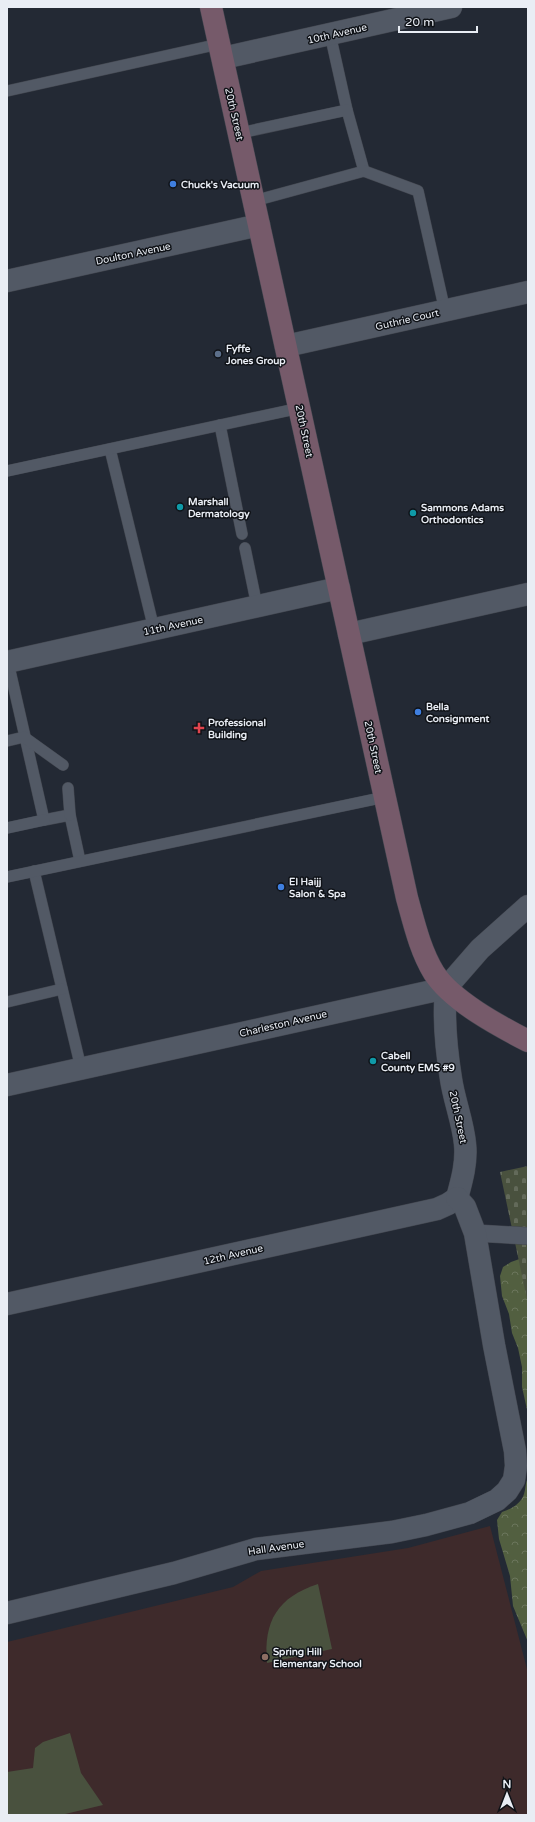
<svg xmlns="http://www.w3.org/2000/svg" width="535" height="1822" font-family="'Varela Round',sans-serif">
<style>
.education{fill:#3e2a2b}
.green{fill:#49513e}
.forest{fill:url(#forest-crowns)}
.cemetery{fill:url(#cemetery-stones)}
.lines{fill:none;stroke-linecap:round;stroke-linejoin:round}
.service-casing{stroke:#42464f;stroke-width:12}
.pedestrian-casing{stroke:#42464f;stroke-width:18}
.minor-casing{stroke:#42464f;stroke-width:23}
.secondary-casing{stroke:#42464f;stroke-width:23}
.service{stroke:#525965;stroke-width:11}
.pedestrian{stroke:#525965;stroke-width:17}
.minor{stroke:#525965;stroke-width:22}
.secondary{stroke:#765a6a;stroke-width:22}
.shop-dot{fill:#3f7fe0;stroke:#0f1217;stroke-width:1.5}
.service-dot{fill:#5c6f8a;stroke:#0f1217;stroke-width:1.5}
.culture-dot{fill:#0f9aa8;stroke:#0f1217;stroke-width:1.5}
.health-dot{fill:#e0444e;stroke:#0f1217;stroke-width:1.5}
.education-dot{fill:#8d6e63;stroke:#0f1217;stroke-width:1.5}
.labels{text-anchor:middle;stroke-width:3;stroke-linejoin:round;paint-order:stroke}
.street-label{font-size:10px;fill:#e9edf4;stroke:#0f1217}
.poi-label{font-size:10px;font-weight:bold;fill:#e9edf4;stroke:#0f1217;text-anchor:start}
</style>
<defs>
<pattern id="forest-crowns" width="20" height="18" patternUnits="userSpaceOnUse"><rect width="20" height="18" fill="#525f40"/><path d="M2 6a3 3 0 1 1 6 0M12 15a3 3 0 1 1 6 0" fill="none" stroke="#6b765c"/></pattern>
<pattern id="cemetery-stones" width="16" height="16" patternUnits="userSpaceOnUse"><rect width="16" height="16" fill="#49513e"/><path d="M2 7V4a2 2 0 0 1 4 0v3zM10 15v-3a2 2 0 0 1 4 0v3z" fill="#636a5a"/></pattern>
</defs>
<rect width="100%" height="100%" fill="#232934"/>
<!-- education -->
<polygon class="education" points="490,1526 528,1673 528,1815 7,1815 7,1642 233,1587 261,1571 408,1548"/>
<!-- green -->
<g class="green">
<path d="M318,1584L332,1649L267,1663C263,1621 278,1597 318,1584Z"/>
<polygon points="70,1733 81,1773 103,1805 61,1815 7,1815 7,1772 33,1768 35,1748 43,1742"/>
</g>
<!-- forest -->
<g class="forest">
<polygon points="528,1256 528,1414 522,1387 522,1367 518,1348 512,1333 509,1314 502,1296 500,1276 503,1267 511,1262"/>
<path d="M528,1478V1642L513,1606L510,1576L499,1539L497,1520L502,1512C511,1509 521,1504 524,1494C526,1488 525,1483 528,1478Z"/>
</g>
<!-- cemetery -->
<polygon class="cemetery" points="528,1166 528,1304 500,1172"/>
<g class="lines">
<!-- service casing -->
<g class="service-casing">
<g id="service">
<polyline points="330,34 347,110"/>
<polyline points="7,91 219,44"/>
<polyline points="240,133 347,110 364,171 254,201"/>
<polyline points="364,171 418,191 445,311"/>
<polyline points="220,425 242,534"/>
<polyline points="110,449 154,629"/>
<polyline points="7,471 300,408"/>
<polyline points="245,548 257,606"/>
<polyline points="8,662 44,820 70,815 80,861"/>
<polyline points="7,741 24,737 63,765"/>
<polyline points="68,788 70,815"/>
<polyline points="7,828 44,820"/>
<polyline points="34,871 81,1068"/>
<polyline points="7,877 385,797"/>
<polyline points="7,1002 62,989"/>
</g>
</g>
<!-- pedestrian casing -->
<g class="pedestrian-casing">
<polyline id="pedestrian" points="475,1233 528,1236"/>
</g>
<!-- minor casing -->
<g class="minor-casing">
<g id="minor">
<polyline points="223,58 451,7"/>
<polyline points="7,281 259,225"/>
<polyline points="286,346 528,292"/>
<polyline points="349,634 528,594"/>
<polyline points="7,662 339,588"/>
<path d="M446,988C443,1019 446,1048 451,1079C454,1100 463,1122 465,1144C467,1162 462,1180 457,1198"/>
<polyline points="7,1085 446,988 480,949 528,906"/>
<polyline points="7,1304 437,1209 448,1204 457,1198"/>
<polyline points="7,1613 174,1573 256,1549 392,1532 426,1525 470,1513 497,1500 507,1491 514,1480 516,1466 515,1451 494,1345 475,1233 465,1207 457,1198"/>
</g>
</g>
<!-- secondary casing -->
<g class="secondary-casing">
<path id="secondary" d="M211,7L407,898C414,923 420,950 434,973C452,1001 499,1026 528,1041"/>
</g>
<!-- service -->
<use href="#service" class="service"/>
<!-- pedestrian -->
<use href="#pedestrian" class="pedestrian"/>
<!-- minor -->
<use href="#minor" class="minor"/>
<!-- secondary -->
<use href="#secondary" class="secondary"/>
</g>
<!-- markers -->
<g class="shop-dot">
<circle cx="173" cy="184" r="4"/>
<circle cx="418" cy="712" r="4"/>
<circle cx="281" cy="887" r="4"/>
</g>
<circle class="service-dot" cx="218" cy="354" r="4"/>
<g class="culture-dot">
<circle cx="180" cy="507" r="4"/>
<circle cx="413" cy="513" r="4"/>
<circle cx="373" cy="1061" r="4"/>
</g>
<path class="health-dot" d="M197 722h4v4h4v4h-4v4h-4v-4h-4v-4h4z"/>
<circle class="education-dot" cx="265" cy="1657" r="4"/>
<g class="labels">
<!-- street labels -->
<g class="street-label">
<text transform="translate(337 33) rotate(-13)" y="4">10th Avenue</text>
<text transform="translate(235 114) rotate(77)" y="4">20th Street</text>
<text transform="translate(133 253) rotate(-12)" y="4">Doulton Avenue</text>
<text transform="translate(407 319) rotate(-13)" y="4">Guthrie Court</text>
<text transform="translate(305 431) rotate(78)" y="4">20th Street</text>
<text transform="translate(173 625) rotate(-12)" y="4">11th Avenue</text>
<text transform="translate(374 747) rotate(78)" y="4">20th Street</text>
<text transform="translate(283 1023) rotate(-13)" y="4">Charleston Avenue</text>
<text transform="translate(459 1117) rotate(78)" y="4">20th Street</text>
<text transform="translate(233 1254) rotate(-13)" y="4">12th Avenue</text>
<text transform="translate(276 1547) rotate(-8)" y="4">Hall Avenue</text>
</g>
<!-- poi labels -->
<g class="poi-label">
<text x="181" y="188">Chuck's Vacuum</text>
<text x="226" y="352">Fyffe<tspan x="226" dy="12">Jones Group</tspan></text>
<text x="188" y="505">Marshall<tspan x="188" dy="12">Dermatology</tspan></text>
<text x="421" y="511">Sammons Adams<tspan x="421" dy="12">Orthodontics</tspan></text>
<text x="426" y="710">Bella<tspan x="426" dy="12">Consignment</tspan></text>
<text x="208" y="726">Professional<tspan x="208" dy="12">Building</tspan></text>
<text x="289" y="885">El Haijj<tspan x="289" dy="12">Salon &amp; Spa</tspan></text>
<text x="381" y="1059">Cabell<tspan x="381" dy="12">County EMS #9</tspan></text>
<text x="273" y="1655">Spring Hill<tspan x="273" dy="12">Elementary School</tspan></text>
</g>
</g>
<!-- border -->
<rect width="535" height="1822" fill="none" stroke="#e9edf4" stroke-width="16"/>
<!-- north arrow -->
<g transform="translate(507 1794)" stroke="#0f1217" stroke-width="3" paint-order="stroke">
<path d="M0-3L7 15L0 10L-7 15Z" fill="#e9edf4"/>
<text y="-6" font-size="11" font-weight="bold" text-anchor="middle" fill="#e9edf4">N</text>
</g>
<!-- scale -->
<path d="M399 26v6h78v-6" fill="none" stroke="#e9edf4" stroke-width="2"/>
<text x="405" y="26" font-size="12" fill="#e9edf4" stroke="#0f1217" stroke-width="3" paint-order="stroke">20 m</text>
</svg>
